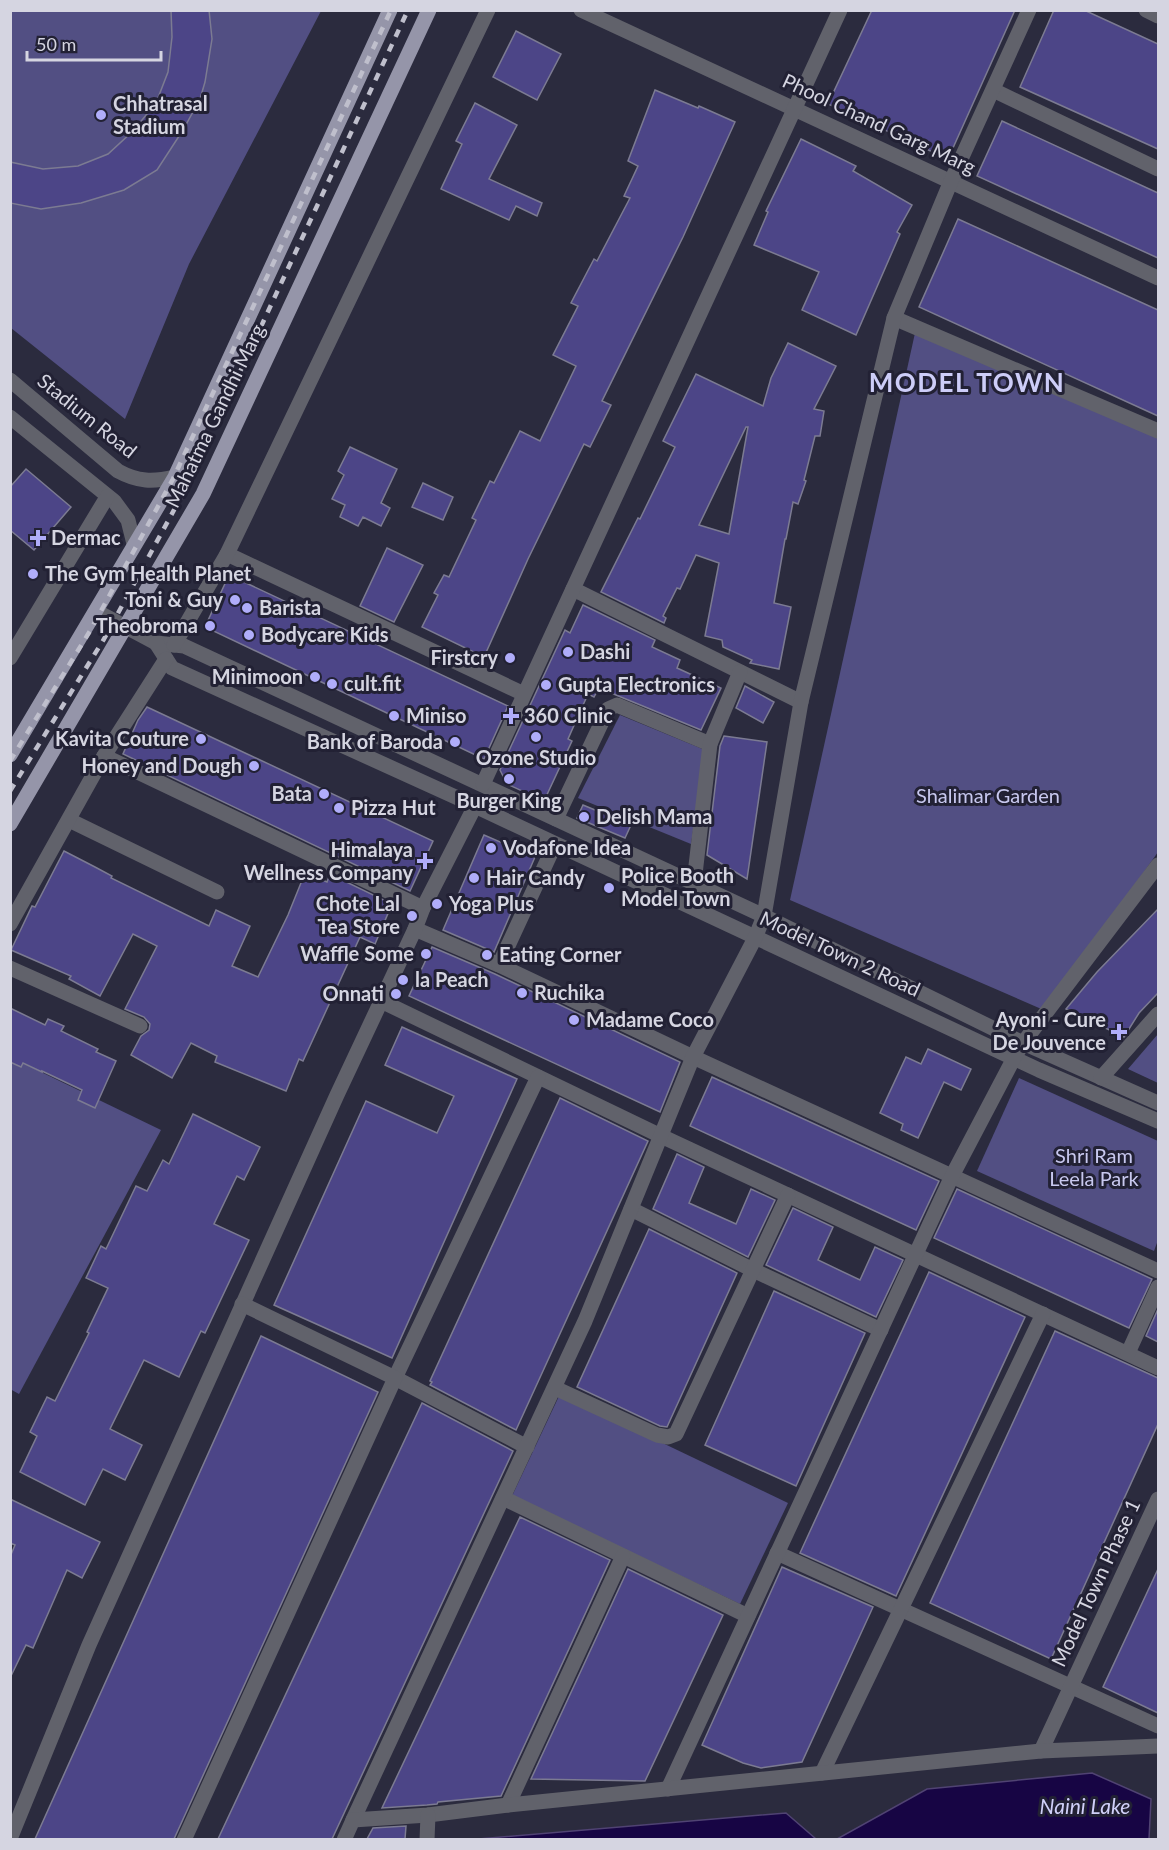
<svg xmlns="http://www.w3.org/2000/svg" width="1169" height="1850" font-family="Lato,sans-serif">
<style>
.green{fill:#524f83}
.water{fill:#170544;stroke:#504373;stroke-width:1.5}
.building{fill:#4c4587;stroke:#7c7b92;stroke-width:1.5;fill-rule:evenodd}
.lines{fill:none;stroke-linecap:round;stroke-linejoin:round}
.minor{stroke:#61626b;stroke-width:15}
.major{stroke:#9595a9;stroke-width:15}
.rail{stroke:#bfbfcc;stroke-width:4.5;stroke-dasharray:8 8;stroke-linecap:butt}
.poi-dot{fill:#b0adfa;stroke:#222134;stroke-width:2}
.labels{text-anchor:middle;stroke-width:6;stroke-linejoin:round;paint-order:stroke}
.poi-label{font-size:20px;font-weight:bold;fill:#d5d5e1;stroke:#222134;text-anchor:start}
.street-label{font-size:20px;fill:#d5d5e1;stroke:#222134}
.park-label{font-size:20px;fill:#c8c8ef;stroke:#222134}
.water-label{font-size:21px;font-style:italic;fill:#d0d0f8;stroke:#222134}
.district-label{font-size:26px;font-weight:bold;letter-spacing:1.5px;fill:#cdcdf8;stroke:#222134}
</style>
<rect width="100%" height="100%" fill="#2b2b3e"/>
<!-- green -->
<g class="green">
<polygon points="10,11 321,11 189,264 125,419 11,328"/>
<polygon points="915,333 1158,435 1158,852 1046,1011 790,900"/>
<polygon points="620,715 705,750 691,844 578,798"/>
<polygon points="1158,1034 1158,1083 1128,1069"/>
<polygon points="10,1057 161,1130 19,1394 10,1389"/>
<polygon points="1019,1078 1158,1141 1158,1240 1154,1251 977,1171"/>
<polygon points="560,1394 788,1503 740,1604 512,1496"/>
</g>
<!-- water -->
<g class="water">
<polygon points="1092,1773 1151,1799 1149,1839 837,1839 927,1789"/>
<polygon points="786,1813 816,1839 478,1839"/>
</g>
<!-- building -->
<g class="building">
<polygon points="171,10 209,10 212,39 205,82 200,99 183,130 157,170 124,190 81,203 41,209 10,203 10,162 43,169 78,166 108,154 133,131 156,103 168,72 172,37"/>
<polygon points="872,10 1015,10 948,159 828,104"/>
<polygon points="1054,10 1084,10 1158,44 1158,149 1020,87"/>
<polygon points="516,31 561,54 537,100 493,77"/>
<polygon points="655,90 698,108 699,106 735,122 683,237 602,401 611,405 590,447 584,444 528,559 484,657 422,627 438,595 434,593 444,575 449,577 476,520 472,518 490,481 494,483 520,431 540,441 576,366 553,355 578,306 571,303 594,259 597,261 630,198 624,196 638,166 628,161"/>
<polygon points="475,103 517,125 489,179 542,203 537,216 516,206 509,220 441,189 462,144 456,141"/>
<polygon points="1002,121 1158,193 1158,258 977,176"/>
<polygon points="801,139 856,166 853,171 912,205 897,232 900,234 856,335 802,310 819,272 754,245 768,212 766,211"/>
<polygon points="958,219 1158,310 1158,416 919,307"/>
<path d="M788,343L836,366L814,409L824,411L820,436H815L804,480L806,481L798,504L793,502L786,539H785L774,603L791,607L779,669L750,663L752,660L723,647L722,640L705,636L719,563L696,555L680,589L677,588L663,616L666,618L664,623L601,592L638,518L640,519L675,447L663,441L696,374L763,406L771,378ZM746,427H748L729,534L699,525Z"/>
<polygon points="350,447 397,469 381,503 390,508 381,526 363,517 358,526 340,517 345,505 332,499 344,475 338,471"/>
<polygon points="26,469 71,507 34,550 10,530 10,487"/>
<polygon points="423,483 453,497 443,520 412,507"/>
<polygon points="387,548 423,565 394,622 360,606"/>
<polygon points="229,575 508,706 484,759 205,627"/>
<polygon points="583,605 655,640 652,647 680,660 677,668 721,688 701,730 599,688 594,697 588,694 568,739 572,741 544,801 507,784 500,770 565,630 570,633"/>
<polygon points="745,686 774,702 763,723 736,708"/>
<polygon points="147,707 433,841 410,891 123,754 138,720"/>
<polygon points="724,736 767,742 747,879 707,855 720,746"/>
<polygon points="583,805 631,825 625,838 577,818"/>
<polygon points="484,835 535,857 494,952 443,930"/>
<polygon points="64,851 95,867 112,876 111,878 209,926 216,910 250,926 232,966 258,977 288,915 305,873 327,882 330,874 392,904 375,944 360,937 303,1061 299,1059 286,1091 215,1062 217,1056 191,1043 172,1078 131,1055 141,1036 149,1030 150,1024 144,1017 125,1009 157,946 133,934 100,996 69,979 71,976 11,950 32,906 35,907"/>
<polygon points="1158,909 1158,993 1139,1013 1124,1037 1066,1009 1097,972"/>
<polygon points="432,947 495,974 680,1062 660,1112 409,996"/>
<polygon points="10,1008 45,1025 48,1019 64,1026 61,1031 98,1049 96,1052 116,1061 95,1108 78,1100 82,1090 42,1071 42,1072 23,1063 21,1067 10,1062"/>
<polygon points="402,1027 517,1079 392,1358 274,1305 366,1101 437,1133 454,1096 385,1065"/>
<polygon points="928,1049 971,1069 961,1090 944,1082 918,1138 901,1130 903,1124 880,1113 906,1057 921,1064"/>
<polygon points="712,1077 939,1181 916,1230 690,1126"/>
<polygon points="560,1098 648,1141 516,1430 430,1385 432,1382 430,1381"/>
<polygon points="193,1114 260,1147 244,1180 237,1176 214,1224 249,1240 205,1333 201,1331 179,1377 144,1360 110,1429 142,1445 125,1480 103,1469 85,1505 20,1472 37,1436 30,1432 47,1397 55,1401 89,1333 87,1332 108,1288 86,1278 101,1246 106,1249 136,1186 147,1191 163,1160 169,1164"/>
<polygon points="677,1154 704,1167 689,1203 736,1224 751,1189 775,1200 748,1257 653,1209"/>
<polygon points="957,1189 1152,1279 1129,1328 934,1238"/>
<polygon points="793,1208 833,1227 818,1260 860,1280 875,1247 903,1260 876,1317 766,1265"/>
<polygon points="649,1229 737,1273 667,1427 660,1426 577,1387"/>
<polygon points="929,1272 1025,1317 896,1596 800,1553"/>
<polygon points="774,1291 865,1333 796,1486 705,1445"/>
<polygon points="1158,1309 1158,1342 1146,1336"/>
<polygon points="1055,1331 1158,1378 1158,1424 1051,1659 930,1603"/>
<polygon points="261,1336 378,1392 174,1839 35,1839"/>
<polygon points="422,1403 513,1451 332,1839 218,1839"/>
<polygon points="10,1499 100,1542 82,1578 67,1570 33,1648 26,1645 10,1678 10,1557 15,1545 10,1543"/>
<polygon points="520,1517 610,1560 501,1796 438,1802 437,1804 427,1805 382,1808"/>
<polygon points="782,1567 873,1607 802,1762 761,1768 743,1763 702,1745"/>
<polygon points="628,1569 723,1615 645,1781 531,1779"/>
<polygon points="1158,1569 1158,1713 1103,1687"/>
<polygon points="406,1826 405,1839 367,1839 373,1828"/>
</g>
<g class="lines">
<!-- minor -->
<g class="minor">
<polyline points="581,10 1158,278"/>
<polyline points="1146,10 1158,16"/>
<polyline points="993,90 1158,169"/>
<polyline points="894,318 1158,431"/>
<path d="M10,380L118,471C138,482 153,482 175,477"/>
<polyline points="10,417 114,501 128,520 134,544"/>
<polyline points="227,554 524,694"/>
<polyline points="573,589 801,702"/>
<polyline points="96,611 156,643 184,646 764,916 1023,1043 1158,1103"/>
<polyline points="156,643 172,668 460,799 1039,1070 1158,1121"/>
<polyline points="174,645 227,554 488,10"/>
<polyline points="10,658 107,497"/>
<polyline points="104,756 423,908"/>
<polyline points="483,784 840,10"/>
<polyline points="556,819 608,709 617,705 710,744"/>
<polyline points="69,820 217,892"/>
<polyline points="694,883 710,744 740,672"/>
<polyline points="10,924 104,756 166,659"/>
<polyline points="415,929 499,965 693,1057 1158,1271"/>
<polyline points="499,965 555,844"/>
<polyline points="10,968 140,1026"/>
<polyline points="381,1001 661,1136 1158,1368"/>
<polyline points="1101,1078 1158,1014"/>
<polyline points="631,1209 753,1270 881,1330"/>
<polyline points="1128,1353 1158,1287"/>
<polyline points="555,1388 657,1435 668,1437 676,1434 788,1195"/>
<polyline points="527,1447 395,1378 538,1077"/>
<polyline points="503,1498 748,1616"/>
<polyline points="777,1553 1158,1726"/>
<polyline points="1041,1751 1158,1499"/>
<polyline points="822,1773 1043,1314"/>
<polyline points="668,1789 952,1176 1014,1058 1023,1043 1158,865"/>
<polyline points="508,1805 623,1556"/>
<polyline points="353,1820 585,1321 693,1057 755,938 764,916 801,702 894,318 951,181 1029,10"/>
<polyline points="10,1839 89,1645 337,1095 415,929 423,908 475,806"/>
<polyline points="184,1840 395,1378 242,1304"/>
<polyline points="344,1840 353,1820 428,1815 508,1805 1041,1751 1158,1746"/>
<polyline points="427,1840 428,1815"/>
</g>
<!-- major -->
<g class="major">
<polyline points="10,755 175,477 390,10"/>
<polyline points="10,824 203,494 429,10"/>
</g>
<!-- rail -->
<g class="rail">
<polyline points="10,761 90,631 173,479 391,10"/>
<polyline points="10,791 104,639 187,486 408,10"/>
</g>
</g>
<!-- markers -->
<g class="poi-dot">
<circle cx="101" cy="115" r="6"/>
<path d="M35 529h6v6h6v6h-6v6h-6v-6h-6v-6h6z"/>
<circle cx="33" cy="574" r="6"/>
<circle cx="235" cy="600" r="6"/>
<circle cx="247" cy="608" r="6"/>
<circle cx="210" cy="626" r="6"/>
<circle cx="249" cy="635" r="6"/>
<circle cx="568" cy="652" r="6"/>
<circle cx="510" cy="658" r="6"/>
<circle cx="315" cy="677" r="6"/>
<circle cx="332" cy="684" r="6"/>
<circle cx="546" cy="685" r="6"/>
<circle cx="394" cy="716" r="6"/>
<path d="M508 707h6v6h6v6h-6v6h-6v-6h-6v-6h6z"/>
<circle cx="536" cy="737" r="6"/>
<circle cx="201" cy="739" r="6"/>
<circle cx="455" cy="742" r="6"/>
<circle cx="254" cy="766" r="6"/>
<circle cx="509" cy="779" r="6"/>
<circle cx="324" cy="794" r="6"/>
<circle cx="339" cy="808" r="6"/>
<circle cx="584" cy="817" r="6"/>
<circle cx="491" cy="848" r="6"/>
<path d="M422 852h6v6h6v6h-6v6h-6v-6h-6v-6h6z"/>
<circle cx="474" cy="878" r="6"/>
<circle cx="609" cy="888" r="6"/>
<circle cx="437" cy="904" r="6"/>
<circle cx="412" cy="916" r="6"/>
<circle cx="426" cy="954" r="6"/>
<circle cx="487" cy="955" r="6"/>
<circle cx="403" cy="980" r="6"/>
<circle cx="522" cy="993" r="6"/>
<circle cx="396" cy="994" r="6"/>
<circle cx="574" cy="1020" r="6"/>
<path d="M1116 1023h6v6h6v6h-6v6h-6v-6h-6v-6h6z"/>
</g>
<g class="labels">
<!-- poi labels -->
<g class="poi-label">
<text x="113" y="111">Chhatrasal<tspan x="113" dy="23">Stadium</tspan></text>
<text x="51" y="545">Dermac</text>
<text x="45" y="581">The Gym Health Planet</text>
<text x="223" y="607" text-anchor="end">Toni &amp; Guy</text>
<text x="259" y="615">Barista</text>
<text x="198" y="633" text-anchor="end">Theobroma</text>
<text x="261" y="642">Bodycare Kids</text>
<text x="580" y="659">Dashi</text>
<text x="498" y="665" text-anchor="end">Firstcry</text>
<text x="303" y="684" text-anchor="end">Minimoon</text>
<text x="344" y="691">cult.fit</text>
<text x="558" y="692">Gupta Electronics</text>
<text x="406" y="723">Miniso</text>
<text x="524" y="723">360 Clinic</text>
<text x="189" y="746" text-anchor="end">Kavita Couture</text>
<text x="443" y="749" text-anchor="end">Bank of Baroda</text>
<text x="536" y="765" text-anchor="middle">Ozone Studio</text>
<text x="242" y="773" text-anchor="end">Honey and Dough</text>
<text x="312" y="801" text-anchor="end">Bata</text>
<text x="509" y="808" text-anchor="middle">Burger King</text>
<text x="351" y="815">Pizza Hut</text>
<text x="596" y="824">Delish Mama</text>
<text x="503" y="855">Vodafone Idea</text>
<text x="413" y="857" text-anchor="end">Himalaya<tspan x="413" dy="23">Wellness Company</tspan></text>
<text x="621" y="883">Police Booth<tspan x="621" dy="23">Model Town</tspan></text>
<text x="486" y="885">Hair Candy</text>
<text x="400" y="911" text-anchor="end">Chote Lal<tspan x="400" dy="23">Tea Store</tspan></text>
<text x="449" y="911">Yoga Plus</text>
<text x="414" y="961" text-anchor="end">Waffle Some</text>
<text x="499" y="962">Eating Corner</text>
<text x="415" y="987">la Peach</text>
<text x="534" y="1000">Ruchika</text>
<text x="384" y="1001" text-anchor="end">Onnati</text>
<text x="586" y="1027">Madame Coco</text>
<text x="1106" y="1027" text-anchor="end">Ayoni - Cure<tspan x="1106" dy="23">De Jouvence</tspan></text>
</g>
<!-- street labels -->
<g class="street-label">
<text transform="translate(879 124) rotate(25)" y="7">Phool Chand Garg Marg</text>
<text transform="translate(87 416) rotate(39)" y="7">Stadium Road</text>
<text transform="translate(215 416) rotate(-64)" y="7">Mahatma Gandhi Marg</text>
<text transform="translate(840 954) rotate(25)" y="7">Model Town 2 Road</text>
<text transform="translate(1096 1583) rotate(-65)" y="7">Model Town Phase 1</text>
</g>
<!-- park labels -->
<g class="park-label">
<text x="988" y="803">Shalimar Garden</text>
<text x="1094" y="1163">Shri Ram<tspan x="1094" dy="23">Leela Park</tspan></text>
</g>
<!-- water labels -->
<g class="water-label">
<text x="1085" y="1814">Naini Lake</text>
</g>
<!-- district labels -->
<g class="district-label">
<text x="967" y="392">MODEL TOWN</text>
</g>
</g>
<!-- border -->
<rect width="1169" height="1850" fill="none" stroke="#d5d5e1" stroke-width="24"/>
<!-- scale -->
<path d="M27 51v9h134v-9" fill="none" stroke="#d5d5e1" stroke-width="3"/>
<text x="36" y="51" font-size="18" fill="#d5d5e1" stroke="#222134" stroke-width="4.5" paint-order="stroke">50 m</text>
</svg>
